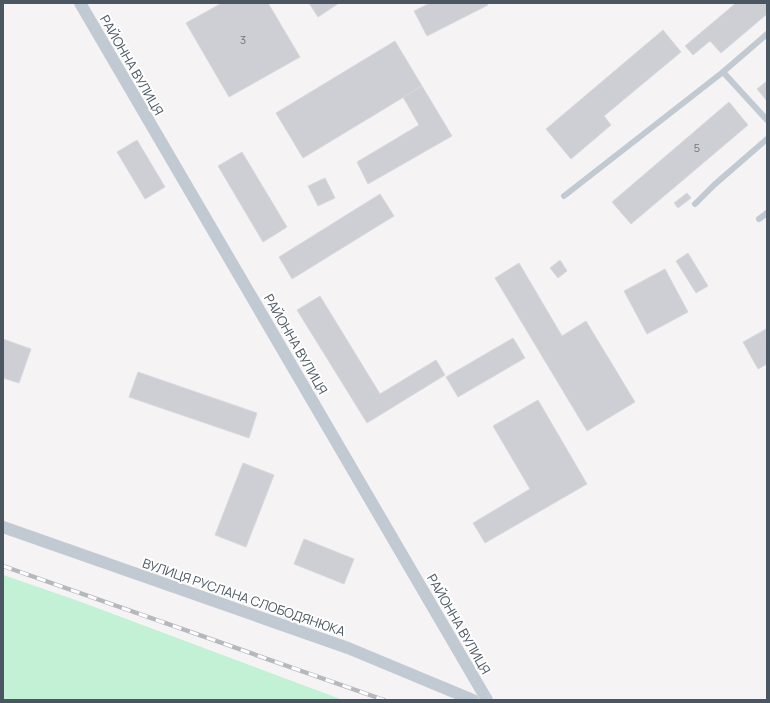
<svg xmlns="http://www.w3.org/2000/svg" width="770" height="703" font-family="Manrope,sans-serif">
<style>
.green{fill:#c3f1d5}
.building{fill:#cdcfd5;stroke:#d7d9de}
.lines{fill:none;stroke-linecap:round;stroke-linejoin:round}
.lane{stroke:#c1cad2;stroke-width:6}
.street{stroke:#c1cad2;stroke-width:12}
.rail-casing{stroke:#b5b8bd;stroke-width:4.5}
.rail{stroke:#fff;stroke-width:3;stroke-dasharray:9;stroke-linecap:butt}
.labels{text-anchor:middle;stroke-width:4;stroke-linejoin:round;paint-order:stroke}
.number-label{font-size:11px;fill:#6b747e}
.street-label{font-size:13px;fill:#4a5661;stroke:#fff}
</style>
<rect width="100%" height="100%" fill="#f5f3f3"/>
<!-- green -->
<polygon class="green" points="3,575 73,599 343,700 3,700"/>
<!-- building -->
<g class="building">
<polygon points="222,3 268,3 300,57 229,97 186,23"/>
<polygon points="309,3 339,3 318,17"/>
<polygon points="430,3 487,3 488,5 427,36 414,11"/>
<polygon points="736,3 767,3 767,14 721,53 710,41 693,55 685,46"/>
<polygon points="663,30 681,52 604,116 611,125 571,159 546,129"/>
<polygon points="395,41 422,86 303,158 276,113"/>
<polygon points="767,81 767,101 757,89"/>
<polygon points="422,86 452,136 368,184 357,162 419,125 403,97"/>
<polygon points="729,102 748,125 631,224 612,202"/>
<polygon points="137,140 165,187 145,199 117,152"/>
<polygon points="242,152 287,227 263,242 218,166"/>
<polygon points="325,178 335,198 318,206 308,186"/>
<polygon points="687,193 691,198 678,208 674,203"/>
<polygon points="380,194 394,216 292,279 279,257"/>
<polygon points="688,253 708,286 696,293 676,261"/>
<polygon points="560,260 567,271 558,278 550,268"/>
<polygon points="519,263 562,336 586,321 635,402 587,431 495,278"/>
<polygon points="665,269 688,312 647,334 624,291"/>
<polygon points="320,296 380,394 436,360 445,375 367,423 297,310"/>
<polygon points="766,329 767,364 758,369 743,342"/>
<polygon points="513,338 525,358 458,397 446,377"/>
<polygon points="3,339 31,349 19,383 3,378"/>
<polygon points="138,372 257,413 249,438 129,397"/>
<polygon points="538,400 587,484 485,543 473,523 530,489 493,426"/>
<polygon points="243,463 274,475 246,547 215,535"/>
<polygon points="304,539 354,559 344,584 294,564"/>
</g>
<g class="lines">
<!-- lane -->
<g class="lane">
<polyline points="723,72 767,34"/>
<polyline points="564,196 723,72 767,120"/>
<polyline points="695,204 714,185 767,139"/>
<polyline points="759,219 767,213"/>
</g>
<!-- street -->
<g class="street">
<polyline points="80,3 487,700"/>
<polyline points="3,527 348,648 473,700"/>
</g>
<!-- rail casing -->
<g class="rail-casing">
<polyline id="rail" points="3,566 384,700"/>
</g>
<!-- rail -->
<use href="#rail" class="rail"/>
</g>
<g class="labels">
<!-- number labels -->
<g class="number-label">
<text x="243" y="44">3</text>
<text x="697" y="152">5</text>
</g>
<!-- street labels -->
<g class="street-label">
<text transform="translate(132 65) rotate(60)" y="5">РАЙОННА ВУЛИЦЯ</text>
<text transform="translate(296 344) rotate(60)" y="5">РАЙОННА ВУЛИЦЯ</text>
<text transform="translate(244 597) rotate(19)" y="5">ВУЛИЦЯ РУСЛАНА СЛОБОДЯНЮКА</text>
<text transform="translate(459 624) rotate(60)" y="5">РАЙОННА ВУЛИЦЯ</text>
</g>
</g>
<!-- border -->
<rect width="770" height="703" fill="none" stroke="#4a5661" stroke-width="8"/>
</svg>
